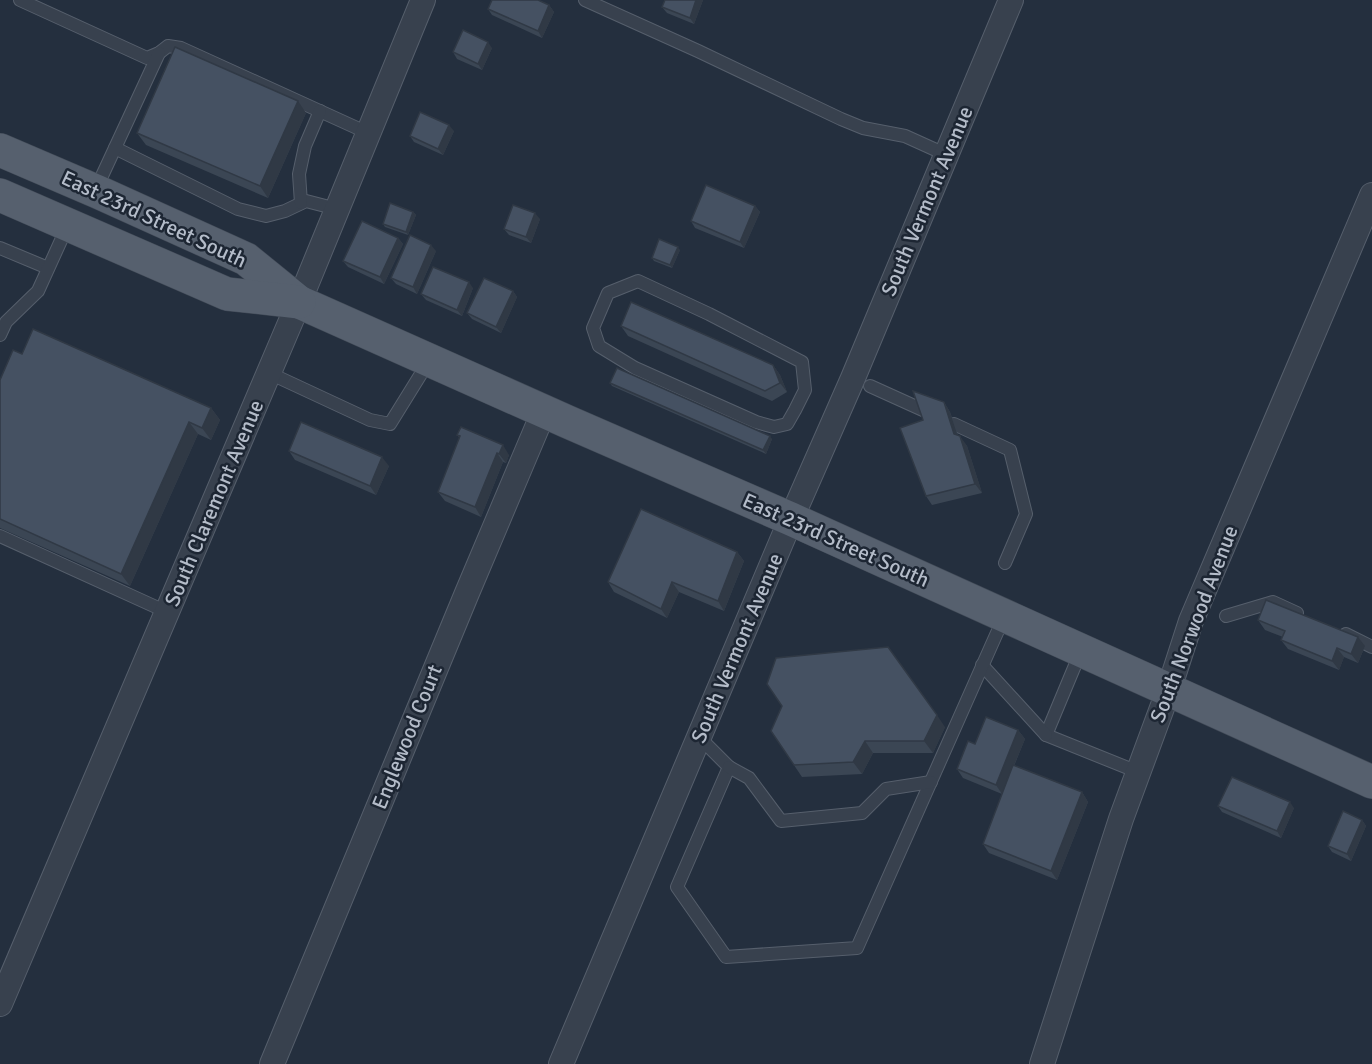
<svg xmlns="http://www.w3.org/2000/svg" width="1372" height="1064" font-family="Signika,sans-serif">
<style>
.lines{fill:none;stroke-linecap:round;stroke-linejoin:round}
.service-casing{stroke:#565f6c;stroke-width:14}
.minor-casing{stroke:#565f6c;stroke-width:26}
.primary-casing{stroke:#414a57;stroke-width:34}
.service{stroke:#38414e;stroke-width:12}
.minor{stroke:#38414e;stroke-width:24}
.primary{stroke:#56606e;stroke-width:33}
.wall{fill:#3b4654}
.shaded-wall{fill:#303945}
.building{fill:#455162;stroke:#303945;stroke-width:1.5}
.labels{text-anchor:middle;stroke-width:5;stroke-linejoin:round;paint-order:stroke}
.street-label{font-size:21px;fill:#b4bcc9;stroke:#1d2633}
</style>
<rect width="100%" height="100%" fill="#242f3e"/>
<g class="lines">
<!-- service casing -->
<g class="service-casing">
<g id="service">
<polyline points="20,0 147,58 159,53 168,46 181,48 368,133"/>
<polyline points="585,0 698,51 841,119 863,128 905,136 947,155"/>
<polyline points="115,148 238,209 266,216 285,211 306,201 337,209"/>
<polyline points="95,191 159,53"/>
<polyline points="301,203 299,174 305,146 320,111"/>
<polyline points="0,248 48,268"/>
<polygon points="638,281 709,314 802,362 805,390 795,410 787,424 774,427 756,422 635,368 599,346 593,328 608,293"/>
<polyline points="0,335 6,322 38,291 68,225"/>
<polyline points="269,373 370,420 390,424 429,361"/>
<polyline points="870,386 923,410"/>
<polyline points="954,424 1010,450 1026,514 1005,563"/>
<polyline points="0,536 167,612"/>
<polyline points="1226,616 1273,602 1297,613"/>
<polyline points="1346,634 1372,647"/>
<polyline points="1081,651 1046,735 1138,772"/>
<polyline points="982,665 1046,735"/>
<polyline points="699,737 729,767 677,887 726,957 857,948 1004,617"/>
<polyline points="729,767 749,778 781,821 862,813 886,789 931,782"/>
</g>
</g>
<!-- minor casing -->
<g class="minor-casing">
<g id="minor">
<polyline points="0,1004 299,302 423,0"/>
<polyline points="272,1064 467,593 544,411"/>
<polyline points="561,1064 791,519 853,378 1011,0"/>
<polyline points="1042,1064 1121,819 1169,689 1191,621 1372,195"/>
</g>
</g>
<!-- primary casing -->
<g class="primary-casing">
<g id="primary">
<polyline points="0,150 98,192 246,259 299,302 568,422 791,519 1372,782"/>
<polyline points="0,195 227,294 299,302"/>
</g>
</g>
<!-- service -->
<use href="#service" class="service"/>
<!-- minor -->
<use href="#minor" class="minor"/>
<!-- primary -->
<use href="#primary" class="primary"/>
</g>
<!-- wall -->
<g class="wall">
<polygon points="665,0 703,0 694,24 667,13 662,7"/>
<polygon points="549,5 554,12 542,38 492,15 488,9"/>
<polygon points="492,48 482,70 457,59 453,52"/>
<polygon points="306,113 268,198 146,145 137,133"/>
<polygon points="454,131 443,155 414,142 410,136"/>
<polygon points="755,206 760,212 744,248 695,228 691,221"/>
<polygon points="413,212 416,215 408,235 385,227 383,224"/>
<polygon points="540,219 531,243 509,235 504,229"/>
<polygon points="398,238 403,244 384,284 348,267 343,261"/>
<polygon points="680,250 672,268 654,261 652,258"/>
<polygon points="436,251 417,294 396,284 391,278"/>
<polygon points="473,288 462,316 426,300 421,294"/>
<polygon points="513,291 517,297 501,333 472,319 467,313"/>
<polygon points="621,326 773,365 780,375 787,392 772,401 628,336"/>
<polygon points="22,354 211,408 220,420 211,440 198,434 130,586 0,528 0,380"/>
<polygon points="610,383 772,439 766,454 612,386"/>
<polygon points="944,402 950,412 958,435 967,446 982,493 932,505 926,496 923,420"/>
<polygon points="457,435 509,455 506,463 503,462 481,517 445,501 438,492 460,438"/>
<polygon points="289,451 389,466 376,495 295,460"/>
<polygon points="737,552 744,561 724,611 679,592 667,618 614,592 608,582"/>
<polygon points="1258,620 1365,646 1358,663 1344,657 1339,670 1288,649 1281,640 1283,637 1265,630"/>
<polygon points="945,727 933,753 873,753 862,774 802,777 771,731"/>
<polygon points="1018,730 1025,739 1014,766 1082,792 1088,802 1057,880 989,853 983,844 1002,794 963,778 957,769 975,744"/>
<polygon points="1218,806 1294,808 1281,838 1222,812"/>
<polygon points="1362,820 1366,826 1351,861 1332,852 1328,846"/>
</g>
<!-- shaded-wall -->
<g class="shaded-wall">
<polygon points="696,0 703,0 694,24 690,18"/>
<polygon points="549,5 554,12 542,38 538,31"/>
<polygon points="488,42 492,48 482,70 478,64"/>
<polygon points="298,101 306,113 268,198 260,186"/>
<polygon points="449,125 454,131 443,155 438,149"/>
<polygon points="755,206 760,212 744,248 740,242"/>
<polygon points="413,212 416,215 408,235 406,232"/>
<polygon points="535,213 540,219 531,243 526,237"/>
<polygon points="398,238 403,244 384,284 380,277"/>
<polygon points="431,245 436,251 417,294 413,287"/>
<polygon points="678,247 680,250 672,268 670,265"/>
<polygon points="469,282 473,288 462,316 457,310"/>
<polygon points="513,291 517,297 501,333 496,327"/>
<polygon points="773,365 780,375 787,392 780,383"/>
<polygon points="944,402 950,412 960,443 954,434"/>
<polygon points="211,408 220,420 211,440 202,428"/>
<polygon points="189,422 198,434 130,586 121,574"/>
<polygon points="770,436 772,439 766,454 763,450"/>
<polygon points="960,436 967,446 982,493 975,484"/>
<polygon points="503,445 509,455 506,463 499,454"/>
<polygon points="497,453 503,462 481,517 475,507"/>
<polygon points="382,457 389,466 376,495 370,486"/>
<polygon points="737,552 744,561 724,611 718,601"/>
<polygon points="672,582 679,592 667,618 661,609"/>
<polygon points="1358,637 1365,646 1358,663 1351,654"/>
<polygon points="1337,648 1344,657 1339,670 1332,661"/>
<polygon points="937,715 945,727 933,753 924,741"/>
<polygon points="1018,730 1025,739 1002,794 996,785"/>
<polygon points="865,741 873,753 862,774 853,762"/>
<polygon points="1082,792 1088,802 1057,880 1051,871"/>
<polygon points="1290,802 1294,808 1281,838 1277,831"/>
<polygon points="1362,820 1366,826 1351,861 1347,854"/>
</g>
<!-- building -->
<g class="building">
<polygon points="492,0 538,0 549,5 538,31 488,9"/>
<polygon points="665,0 696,0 690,18 662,7"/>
<polygon points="463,30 488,42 478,64 453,52"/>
<polygon points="175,47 298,101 260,186 137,133"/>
<polygon points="420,112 449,125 438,149 410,136"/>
<polygon points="706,185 755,206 740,242 691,221"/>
<polygon points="390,203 413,212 406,232 383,224"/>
<polygon points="513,205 535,213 526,237 504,229"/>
<polygon points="362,221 398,238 380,277 343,261"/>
<polygon points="410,235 431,245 413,287 391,278"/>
<polygon points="659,239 678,247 670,265 652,258"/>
<polygon points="433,267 469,282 457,310 421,294"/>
<polygon points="484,278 513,291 496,327 467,313"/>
<polygon points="631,302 773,365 780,383 765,391 621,326"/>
<polygon points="33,329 211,408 202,428 189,422 121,574 0,519 0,380 13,350 22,354"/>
<polygon points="617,368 770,436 763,450 610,383"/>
<polygon points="913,391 944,402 954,434 960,436 975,484 926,496 900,428 923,420"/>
<polygon points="301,422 382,457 370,486 289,451"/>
<polygon points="461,427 503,445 499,454 497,453 475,507 438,492 460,436 457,435"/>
<polygon points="641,509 737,552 718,601 672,582 661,609 608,582"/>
<polygon points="1266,600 1358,637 1351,654 1337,648 1332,661 1281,640 1285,631 1258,620"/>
<polygon points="888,647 937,715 924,741 865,741 853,762 794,765 771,731 782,706 767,684 776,658"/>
<polygon points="986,717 1018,730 996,785 957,769 968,741 975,744"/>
<polygon points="1013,765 1082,792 1051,871 983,844"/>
<polygon points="1232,777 1290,802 1277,831 1218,806"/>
<polygon points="1343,811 1362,820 1347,854 1328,846"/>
</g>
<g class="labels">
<!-- street labels -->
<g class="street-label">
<text transform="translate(927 201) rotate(-67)" y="7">South Vermont Avenue</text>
<text transform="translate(154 219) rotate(25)" y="7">East 23rd Street South</text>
<text transform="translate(214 503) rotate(-67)" y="7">South Claremont Avenue</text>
<text transform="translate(836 540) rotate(24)" y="7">East 23rd Street South</text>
<text transform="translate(1194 624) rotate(-69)" y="7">South Norwood Avenue</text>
<text transform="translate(737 648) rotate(-67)" y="7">South Vermont Avenue</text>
<text transform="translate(407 737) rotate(-68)" y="7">Englewood Court</text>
</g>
</g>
</svg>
